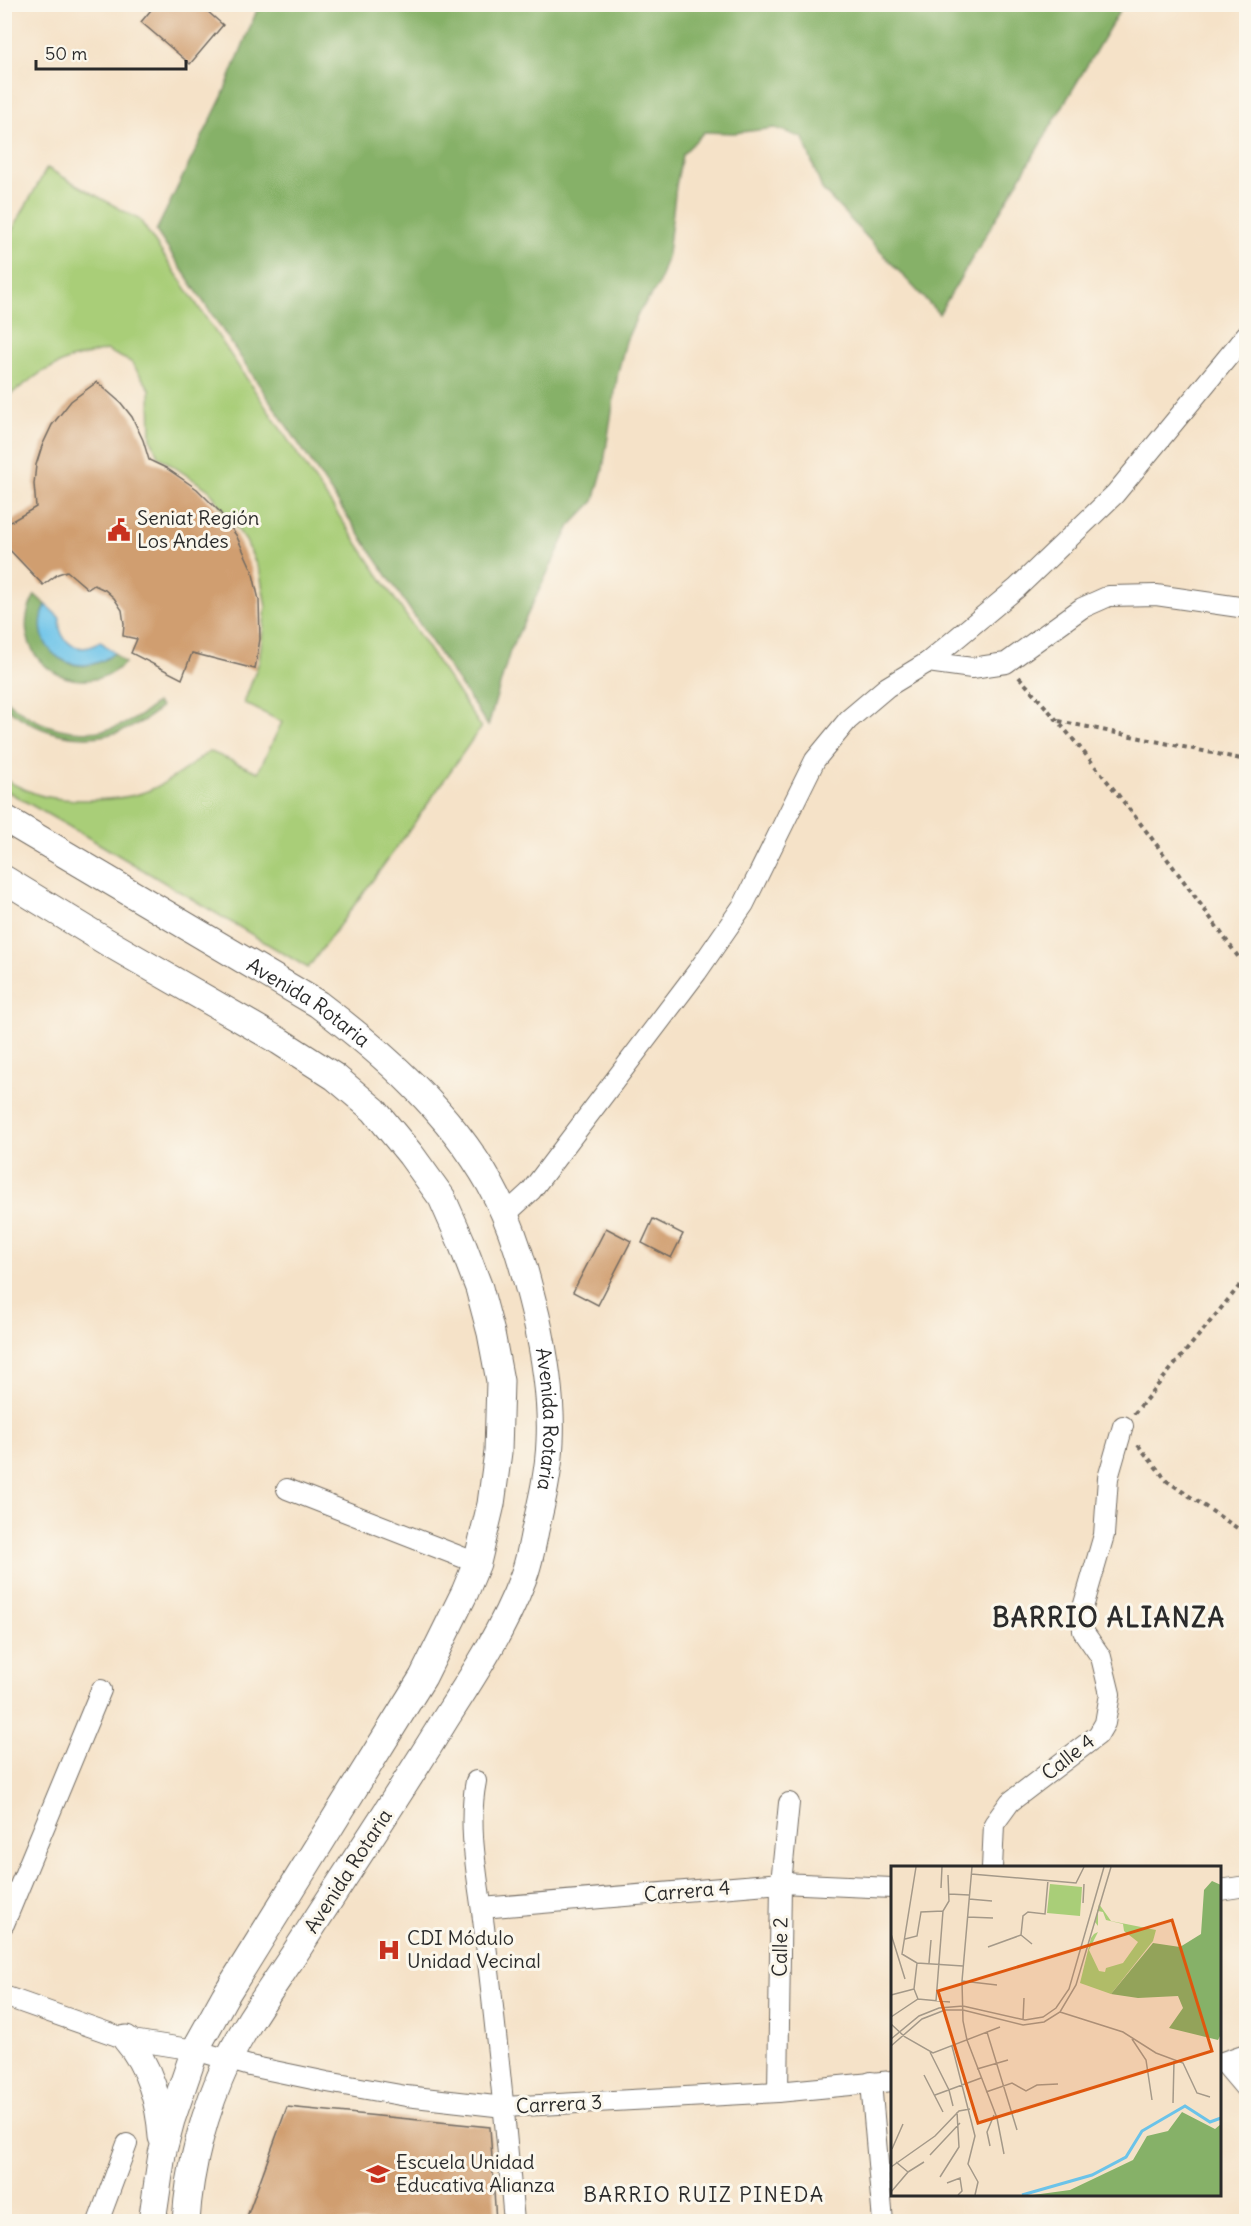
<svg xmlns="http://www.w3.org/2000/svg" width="1251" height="2226" font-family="Delius,sans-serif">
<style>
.green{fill:#a9ce78;stroke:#6a7c52;stroke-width:1.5}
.forest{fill:#86b168;stroke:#586e4a;stroke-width:1.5}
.water{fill:#6bc3e9;stroke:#4b778a;stroke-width:1.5}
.building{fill:#d09e70}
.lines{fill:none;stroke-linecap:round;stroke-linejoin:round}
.minor-casing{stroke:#726b62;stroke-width:22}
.secondary-casing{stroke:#726b62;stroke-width:29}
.path{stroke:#726b62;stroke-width:4;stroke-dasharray:4.5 4.5;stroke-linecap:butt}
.minor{stroke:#fff;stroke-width:20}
.secondary{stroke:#fff;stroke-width:27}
.labels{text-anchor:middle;stroke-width:6;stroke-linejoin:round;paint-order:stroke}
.poi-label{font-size:20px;fill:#2b2b2b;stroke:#fbf7ec;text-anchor:start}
.street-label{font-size:20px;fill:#2b2b2b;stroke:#fbf7ec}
.neighbourhood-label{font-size:21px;letter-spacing:1.5px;fill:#2b2b2b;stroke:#fbf7ec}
.district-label{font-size:26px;font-weight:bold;letter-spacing:1.5px;fill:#2b2b2b;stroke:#fbf7ec}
.inset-river{fill:none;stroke:#6bc3e9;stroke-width:3}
.inset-road{fill:none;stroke:#a49989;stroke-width:1.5}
.view{fill:#df570e;fill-opacity:0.15;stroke:#df570e;stroke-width:3}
.inset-edge{fill:none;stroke:#2b2b2b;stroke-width:3}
</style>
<rect width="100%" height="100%" fill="#fbf7ec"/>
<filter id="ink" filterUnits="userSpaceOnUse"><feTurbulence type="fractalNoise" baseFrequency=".0167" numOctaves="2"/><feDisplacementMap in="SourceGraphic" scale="12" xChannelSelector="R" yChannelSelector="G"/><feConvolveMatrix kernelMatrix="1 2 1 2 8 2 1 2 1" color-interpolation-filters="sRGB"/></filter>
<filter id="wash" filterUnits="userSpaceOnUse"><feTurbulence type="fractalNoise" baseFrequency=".008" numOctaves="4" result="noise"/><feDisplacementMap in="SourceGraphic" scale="24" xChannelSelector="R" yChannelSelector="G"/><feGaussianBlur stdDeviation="1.35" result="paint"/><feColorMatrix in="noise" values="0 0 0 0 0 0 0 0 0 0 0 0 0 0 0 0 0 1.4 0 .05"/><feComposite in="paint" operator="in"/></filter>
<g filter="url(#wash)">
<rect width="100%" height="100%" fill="#f5e2c8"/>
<!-- green -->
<path class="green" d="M47,168L140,220L481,727L408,832L308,968L96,842L5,790V780C18,786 34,795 48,797C75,802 125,801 150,790C172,780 191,766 209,751L258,772L282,722L244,703L259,662L266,607L260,573L246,541L209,490L158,456L151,439L150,389L131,362L106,350L70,359L42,372L5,398V243Z"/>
<!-- forest -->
<g class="forest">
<polygon points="259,5 259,4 1123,5 939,314 822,189 803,138 775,128 734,133 704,132 682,155 676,186 668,254 658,286 639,312 626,341 618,372 603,469 594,501 570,526 510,651 488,726 156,231 222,97"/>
<path d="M35,595L46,605C28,651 77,685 114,653L125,663C75,709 1,654 35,595Z"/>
<path d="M4,698C48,739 111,745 156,703L161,707C116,749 49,745 5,706Z"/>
</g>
<!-- water -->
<path class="water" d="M46,605L60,618C56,641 81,658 100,641L114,653C78,684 25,650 46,605Z"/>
<g id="blocks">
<!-- building -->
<g class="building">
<polygon points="156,4 199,4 223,25 190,64 141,22"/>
<polygon points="97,382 121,403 132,417 143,440 149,460 166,468 197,489 219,511 236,535 252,570 259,600 260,639 255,669 192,653 182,679 131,653 137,639 123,636 124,624 122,610 114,598 105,590 94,585 88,589 67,571 58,574 43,585 5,545 5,525 36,507 34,484 36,465 42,446 52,425 71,401"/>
<polygon points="653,1219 683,1234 671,1258 642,1243"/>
<polygon points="606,1228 631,1241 598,1305 573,1292"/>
<polygon points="287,2107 490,2127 496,2222 245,2222"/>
</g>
</g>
</g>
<g filter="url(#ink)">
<use href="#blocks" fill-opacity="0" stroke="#726b62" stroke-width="1.5"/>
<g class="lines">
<!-- minor casing -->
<g class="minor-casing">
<g id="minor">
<polyline points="928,662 972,668 1006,663 1082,608 1109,596 1156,595 1246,608"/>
<polyline points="505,1215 531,1191 697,972 744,904 815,760 848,720 887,687 928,662 1017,588 1115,494 1246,335"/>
<polyline points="287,1489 477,1563"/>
<path d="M476,1781C466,1831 480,1886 485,1936C496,2031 506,2126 514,2222"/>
<polyline points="992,1868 994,1824 1010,1802 1098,1735 1105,1723 1110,1694 1101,1657 1083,1631 1082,1611 1104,1535 1108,1478 1123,1426"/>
<polyline points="1220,1890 1246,1886"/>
<polyline points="482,1908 781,1883 892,1888"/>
<polyline points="4,1924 101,1690"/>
<polyline points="4,1996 126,2039 195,2050 250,2066 327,2082 406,2096 504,2107 778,2092 892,2081"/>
<polyline points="1220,2063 1246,2054"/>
<polyline points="1224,2063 1246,2089"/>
<polyline points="871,2082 883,2222"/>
<polyline points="778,2092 781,1883 789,1803"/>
<polyline points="98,2222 127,2144"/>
</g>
</g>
<!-- secondary casing -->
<g class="secondary-casing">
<g id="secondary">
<path id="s1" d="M4,818L318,1004C384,1054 449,1111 490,1184C513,1225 525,1271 536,1316C545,1356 552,1400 550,1441C549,1471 542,1501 535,1530C532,1546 529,1563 523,1578C504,1628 475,1673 446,1718C397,1798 345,1875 295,1953C272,1988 246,2023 228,2060C205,2109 189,2167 186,2222"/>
<polyline points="4,879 107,942 279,1041 335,1077 374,1110 411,1155 442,1198 461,1241 479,1288 491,1333 500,1381 498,1452 491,1504 477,1563 465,1592 423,1677 225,1996 195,2050 171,2120 162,2154 152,2222"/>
<path d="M126,2039C149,2065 160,2103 162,2137"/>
</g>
</g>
<!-- path -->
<g class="path">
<path d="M1019,677C1102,769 1175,867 1246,968"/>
<polyline points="1059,721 1246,760"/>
<polyline points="1134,1414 1246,1278"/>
<polyline points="1138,1445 1167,1481 1246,1534"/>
</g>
<!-- minor -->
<use href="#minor" class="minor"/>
<!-- secondary -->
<use href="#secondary" class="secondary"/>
</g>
</g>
<!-- icons -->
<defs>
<g id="civic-bare" transform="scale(1.8)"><path d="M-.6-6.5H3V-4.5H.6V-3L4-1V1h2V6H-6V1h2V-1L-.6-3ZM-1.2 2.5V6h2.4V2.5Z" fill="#c8321e" stroke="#fbf7ec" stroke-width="2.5" paint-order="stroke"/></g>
<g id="hospital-bare" transform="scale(1.8)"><path d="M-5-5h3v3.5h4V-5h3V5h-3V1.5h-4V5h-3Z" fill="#c8321e" stroke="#fbf7ec" stroke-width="2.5" paint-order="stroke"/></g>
<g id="school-bare" transform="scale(1.8)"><path d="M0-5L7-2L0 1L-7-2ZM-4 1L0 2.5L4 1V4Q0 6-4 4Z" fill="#c8321e" stroke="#fbf7ec" stroke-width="2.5" paint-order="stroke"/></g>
</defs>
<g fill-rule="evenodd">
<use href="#civic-bare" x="119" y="530"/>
<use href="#hospital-bare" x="389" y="1950"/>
<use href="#school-bare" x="378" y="2174"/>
</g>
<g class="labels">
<!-- poi labels -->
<g class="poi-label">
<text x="137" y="525">Seniat Región<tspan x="137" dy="23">Los Andes</tspan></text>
<text x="407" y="1945">CDI Módulo<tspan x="407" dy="23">Unidad Vecinal</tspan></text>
<text x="396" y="2169">Escuela Unidad<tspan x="396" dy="23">Educativa Alianza</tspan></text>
</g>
<!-- street labels -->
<g class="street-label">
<text dy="7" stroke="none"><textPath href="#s1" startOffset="356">Avenida Rotaria</textPath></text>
<text dy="7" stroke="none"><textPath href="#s1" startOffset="860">Avenida Rotaria</textPath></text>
<text transform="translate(1068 1757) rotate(-38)" y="7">Calle 4</text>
<text transform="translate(348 1871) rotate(-57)" y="7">Avenida Rotaria</text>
<text transform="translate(687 1891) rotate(-5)" y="7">Carrera 4</text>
<text transform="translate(780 1947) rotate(-89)" y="7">Calle 2</text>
<text transform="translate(559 2104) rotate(-3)" y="7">Carrera 3</text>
</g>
<!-- neighbourhood labels -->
<g class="neighbourhood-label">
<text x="704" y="2202">BARRIO RUIZ PINEDA</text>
</g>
<!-- district labels -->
<g class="district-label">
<text x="1109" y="1627">BARRIO ALIANZA</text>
</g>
</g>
<!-- overview -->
<g transform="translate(891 1866)">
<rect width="330" height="330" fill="#f5e2c8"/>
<path d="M159,18L191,21L189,50L156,47ZM208,38L220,55L265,64L262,75L220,128L189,117L200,72L203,68L207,66L198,84L208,105L214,106L215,102L232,97L247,76L233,65L232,58L215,54L212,46L207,45V60L204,56Z" fill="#a9ce78"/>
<path d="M321,15L330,19V168L327,174L278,162L292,142L287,130L247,132L220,128L262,77L289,81L310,68L313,24ZM291,246L324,263L330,258V329H142L179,324L242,294L256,270L277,265Z" fill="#86b168"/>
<path class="inset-river" d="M131,329L201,309L235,291L251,265L294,240L319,256L330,252"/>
<path class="inset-road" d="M25,1L11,88L26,97L72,100M81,1L71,115L72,155L76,174L106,252L113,288M80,8L185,17L193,1M50,22L51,1M58,28L78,29M78,33L101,35M192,37L193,18M76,51L102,52M0,68L14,113M14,73L26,70L30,46L52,45M141,78L130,69L132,50L137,46L154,48L157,14M97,81L130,69M26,97L23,123L27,133M38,97L40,74M71,115L106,119M0,129L23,123M45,135L52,45L58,35L57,9M169,146L232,166L265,187L292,197L306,227L319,231M0,151L27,133L59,136M132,154L133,132M0,158L14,171L42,187L109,161M96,166L126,264M0,173L28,150L48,142L72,140L134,154L152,151L165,142L178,123L213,1M241,173L255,194L261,234M0,180L31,153L54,144H72L132,159L153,156L169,146L185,119L220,1M61,180L84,270L77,298L87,316L84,329M39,186L58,224L62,240M86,203L117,194M33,209L52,246M95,226L121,217L135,225L146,219L167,218M44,229L90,212M282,237L283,195M99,280L96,266L103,249M1,283L12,258M39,289L69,257M0,301L44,270L68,245L79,243M17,306L33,296M49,311L68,281L66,246M56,317L69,312L71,325L67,329M0,326L17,306L5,296"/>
<path class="view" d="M281,54L321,185L87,257L47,125Z"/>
<rect width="330" height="330" class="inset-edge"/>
</g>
<!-- margin -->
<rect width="1251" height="2226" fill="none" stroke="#fbf7ec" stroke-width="24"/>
<!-- scale -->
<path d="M36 60v9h150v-9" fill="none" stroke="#2b2b2b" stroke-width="3"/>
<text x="45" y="60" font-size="18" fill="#2b2b2b" stroke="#fbf7ec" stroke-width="4.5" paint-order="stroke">50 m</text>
</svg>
